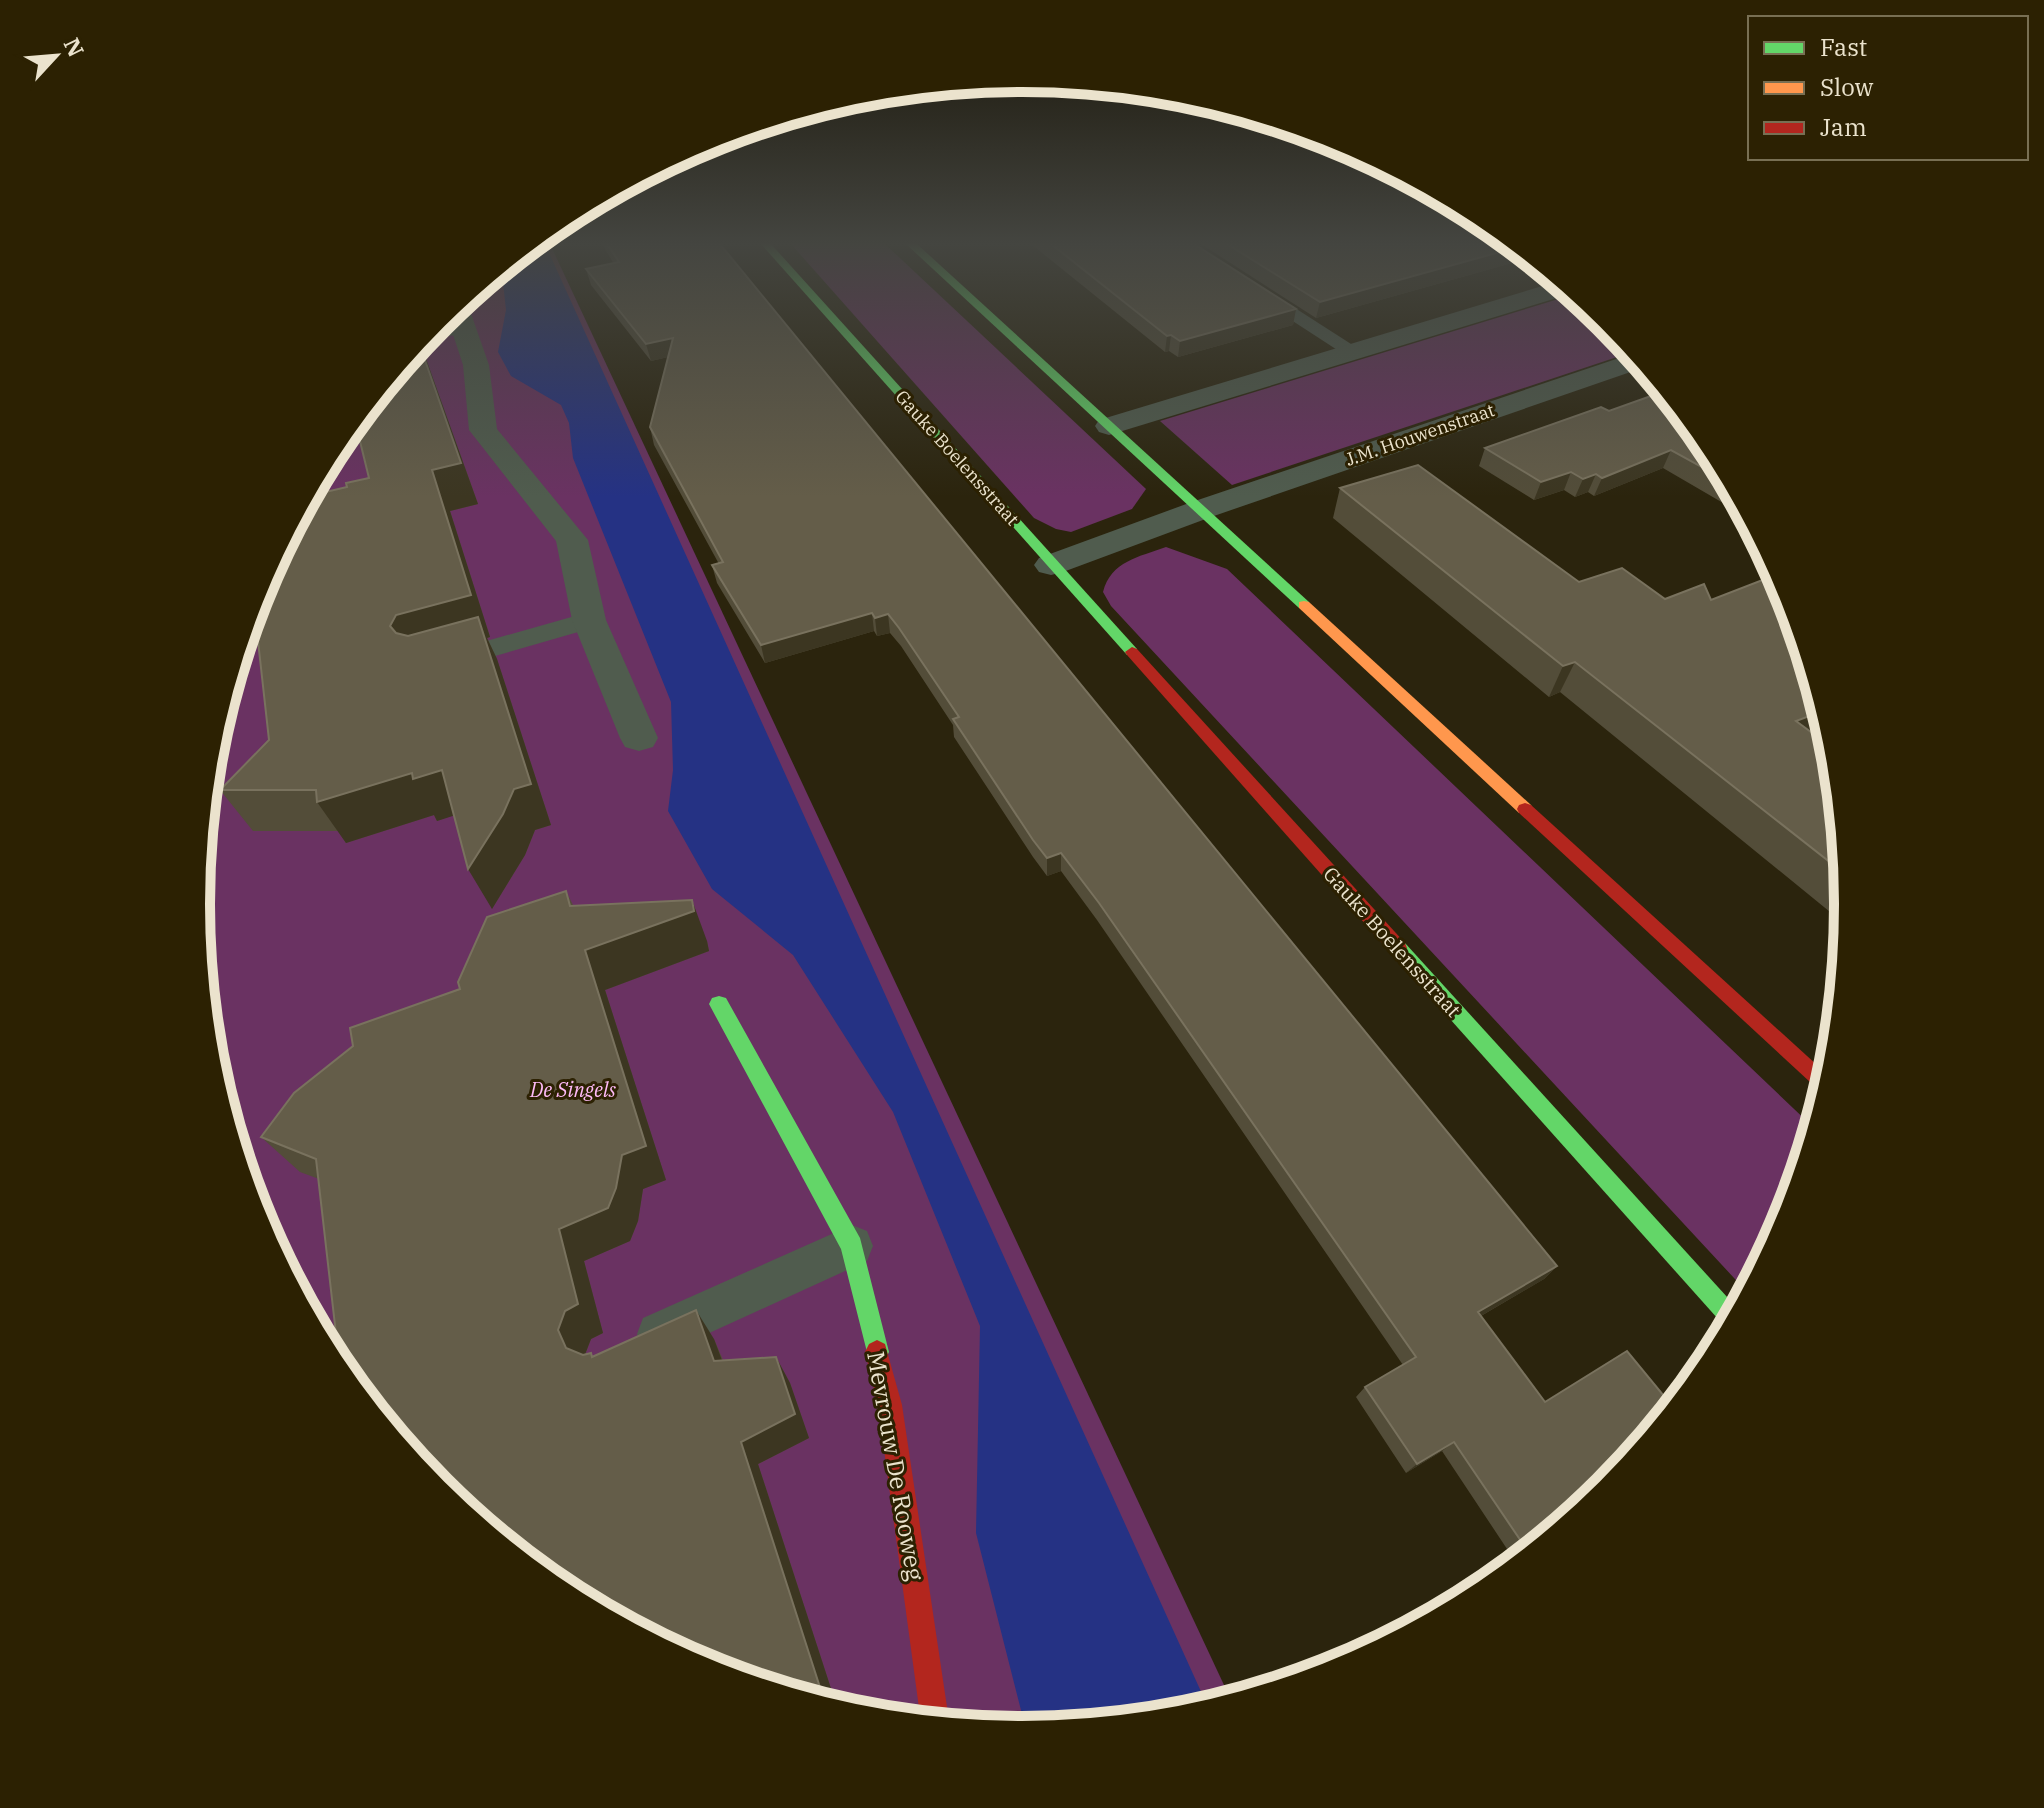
<svg xmlns="http://www.w3.org/2000/svg" width="2044" height="1808" font-family="'IBM Plex Serif',serif">
<style>
.green{fill:#6a3262}
.water{fill:#253284}
.lines{fill:none;stroke-linecap:round;stroke-linejoin:round}
.lane{fill:#505c4e;fill-rule:evenodd}
.street{fill:#505c4e;fill-rule:evenodd}
.fast{fill:#63d668;fill-rule:evenodd}
.slow{fill:#ff974d;fill-rule:evenodd}
.jam{fill:#b3261e;fill-rule:evenodd}
.wall{fill:#534d39}
.shaded-wall{fill:#3c3621}
.building{fill:#645d49;stroke:#79725e;stroke-width:2}
.labels{text-anchor:middle;stroke-width:6;stroke-linejoin:round;paint-order:stroke}
.far-street-label{font-size:18px;fill:#ebe3cd;stroke:#2c2102}
.street-label{font-size:20px;fill:#ebe3cd;stroke:#2c2102}
.park-label{font-size:20px;font-style:italic;fill:#ffbbf8;stroke:#2c2102}
.near-street-label{font-size:24px;fill:#ebe3cd;stroke:#2c2102}
.rim{fill:none;stroke:#ebe3cd;stroke-width:10}
</style>
<rect width="100%" height="100%" fill="#2b240d"/>
<!-- green -->
<g class="green">
<polygon points="530,244 550,244 1231,1700 1183,1714 1022,1730 860,1714 705,1667 438,1488 335,1363 259,1220 212,1065 196,904 212,742 259,587 335,445 438,320"/>
<polygon points="791,244 885,244 1146,489 1132,509 1071,532 1056,529 1034,518"/>
<polygon points="1575,294 1606,320 1632,352 1232,485 1160,421"/>
<path d="M1166,547L1227,569L1813,1127L1785,1221L1747,1292L1111,606L1103,592C1111,561 1139,557 1166,547Z"/>
</g>
<!-- water -->
<polygon class="water" points="530,244 545,244 1208,1707 1183,1714 1026,1730 976,1533 980,1326 893,1112 793,955 712,889 668,811 673,770 671,702 573,458 569,423 561,405 511,376 498,352 506,310 503,282 492,275"/>
<g class="lines">
<!-- lane -->
<g class="lane">
<polygon points="1174,244 1195,244 1362,351 1352,357 1345,355"/>
<polygon points="465,322 475,328 472,332 421,341 431,329"/>
<polygon points="589,612 599,614 602,620 599,626 447,670 437,667 433,661 437,655"/>
<polygon points="852,1225 867,1231 873,1246 867,1261 659,1356 643,1350 637,1334 643,1318"/>
</g>
<!-- street -->
<g class="street">
<polygon points="1559,281 1573,293 1119,432 1109,435 1099,432 1095,426 1099,420"/>
<polygon points="463,299 468,305 489,365 497,429 588,540 606,620 658,738 653,747 639,751 625,747 620,738 572,620 556,541 469,430 463,365 446,313"/>
<polygon points="1634,353 1645,367 1211,517 1063,572 1051,575 1039,572 1034,565 1039,558 1189,503"/>
</g>
<!-- fast -->
<g class="fast">
<polygon points="761,244 771,244 1137,649 1137,655 1127,655"/>
<polygon points="906,244 917,244 1309,602 1309,608 1299,608"/>
<polygon points="1398,941 1405,943 1738,1309 1727,1329 1391,953 1389,948 1391,943"/>
<polygon points="719,996 726,998 860,1238 889,1352 885,1360 877,1364 869,1360 841,1249 709,1004 712,998"/>
</g>
<!-- slow -->
<polygon class="slow" points="1304,601 1309,602 1531,805 1533,809 1531,813 1519,813 1299,608 1299,602"/>
<!-- jam -->
<g class="jam">
<polygon points="1132,647 1137,649 1405,943 1407,948 1405,953 1391,953 1127,655 1125,652"/>
<polygon points="1525,803 1531,805 1829,1076 1823,1094 1519,813 1517,809 1519,805"/>
<polygon points="877,1340 885,1344 902,1405 947,1707 953,1723 924,1720 919,1708 878,1405 865,1352 869,1344"/>
</g>
</g>
<!-- wall -->
<g class="wall">
<polygon points="602,244 720,244 1557,1266 1544,1279 1481,1316 1606,1488 1499,1576 1495,1570 1513,1558 1442,1451 1406,1473 1356,1397 1365,1387 1403,1365 1097,920 1061,871 1047,876 1033,857 954,737 953,725 901,646 890,633 877,636 874,631 765,663 717,583 712,565 719,564 654,445 650,427 668,357 651,361 591,285 586,269 614,264"/>
<polygon points="1031,244 1194,244 1296,309 1293,325 1178,357 1169,351 1165,352"/>
<polygon points="1201,244 1514,244 1530,258 1316,318"/>
<polygon points="420,342 478,504 450,511 490,637 487,638 497,659 551,825 535,830 525,855 492,909 454,815 437,821 434,815 346,843 338,831 253,831 220,790 269,740 347,487 369,478 357,429 347,431"/>
<polygon points="1609,411 1709,445 1745,512 1742,514 1663,468 1594,496 1588,492 1575,497 1564,490 1534,500 1479,466 1485,448"/>
<polygon points="1340,488 1579,582 1665,599 1711,600 1816,736 1830,746 1828,749 1833,753 1848,904 1846,925 1560,692 1549,697 1333,518"/>
<polygon points="566,891 573,905 707,941 709,951 605,990 666,1180 643,1189 638,1221 630,1241 584,1261 603,1333 591,1339 585,1355 594,1356 714,1339 723,1360 776,1357 790,1383 809,1438 758,1464 837,1707 705,1667 319,1179 300,1172 261,1137 460,989"/>
</g>
<!-- shaded-wall -->
<g class="shaded-wall">
<polygon points="1518,247 1530,258 1316,318 1320,302"/>
<polygon points="1296,309 1293,325 1178,357 1180,341"/>
<polygon points="1171,335 1169,351 1165,352 1167,336"/>
<polygon points="673,338 677,355 651,361 646,344"/>
<polygon points="420,342 478,504 450,511 490,637 487,638 497,659 551,825 535,830 525,855 492,909 468,869 418,657 390,626"/>
<polygon points="360,415 365,427 347,431"/>
<polygon points="1671,450 1663,468 1594,496 1602,478"/>
<polygon points="1571,472 1564,490 1534,500 1541,482"/>
<polygon points="1596,474 1588,492 1575,497 1583,479"/>
<polygon points="872,613 874,631 765,663 761,645"/>
<polygon points="888,614 890,633 877,636 875,618"/>
<polygon points="1575,662 1560,692 1549,697 1563,666"/>
<polygon points="1823,711 1829,732 1774,751 1796,721"/>
<polygon points="442,770 465,812 437,821 434,815 346,843 317,802 412,773"/>
<polygon points="1061,853 1061,871 1047,876 1047,858"/>
<polygon points="692,900 707,941 709,951 605,990 666,1180 643,1189 638,1221 630,1241 584,1261 603,1333 591,1339 584,1357 566,1348 558,1330 559,1229 585,950"/>
<polygon points="1557,1266 1544,1279 1467,1324 1478,1312"/>
<polygon points="696,1310 714,1339 732,1387 714,1361"/>
<polygon points="776,1357 790,1383 809,1438 758,1464 837,1707 825,1703 741,1442"/>
<polygon points="1454,1442 1442,1451 1406,1473 1417,1464"/>
</g>
<!-- building -->
<g class="building">
<polygon points="607,244 720,244 1557,1266 1478,1312 1545,1402 1627,1351 1673,1407 1606,1488 1511,1566 1508,1563 1527,1550 1454,1442 1417,1464 1365,1387 1416,1357 1099,903 1061,853 1047,858 1033,840 953,719 959,717 899,628 888,614 875,618 872,613 761,645 712,565 723,562 650,427 673,338 646,344 586,269 619,262"/>
<polygon points="1051,244 1194,244 1296,309 1180,341 1171,335 1167,336"/>
<polygon points="1227,244 1514,244 1518,247 1320,302"/>
<polygon points="419,343 461,463 432,470 471,595 396,615 390,626 396,633 408,636 478,617 531,784 514,789 503,814 468,869 442,770 413,779 412,773 317,802 316,790 220,790 269,740 254,605 259,587 308,496 347,487 346,483 369,478 355,421"/>
<polygon points="1665,391 1709,445 1729,482 1671,450 1602,478 1596,474 1583,479 1571,472 1541,482 1485,448 1601,407 1609,411"/>
<polygon points="1418,465 1579,582 1622,568 1665,599 1704,584 1711,600 1778,574 1785,588 1823,711 1796,721 1830,746 1826,748 1833,753 1845,874 1575,662 1563,666 1340,488"/>
<polygon points="566,891 570,906 692,900 694,911 585,950 646,1146 622,1155 616,1188 608,1208 559,1229 578,1304 565,1311 558,1330 566,1348 583,1355 591,1353 592,1357 696,1310 714,1361 776,1357 795,1414 741,1442 825,1703 705,1667 563,1591 438,1488 340,1369 316,1159 261,1137 294,1093 353,1046 350,1028 460,989 458,982 487,917"/>
</g>
<!-- sky -->
<linearGradient id="sky" x2="0" y2="1"><stop stop-color="#181407"/><stop offset="0.49" stop-color="#444540"/><stop offset="1" stop-color="#444540" stop-opacity="0"/></linearGradient>
<rect width="2044" height="497" fill="url(#sky)"/>
<g class="labels">
<!-- far-street labels -->
<g class="far-street-label">
<text transform="translate(1420 435) rotate(-19)" y="6">J.M. Houwenstraat</text>
<text transform="translate(957 458) rotate(48)" y="6">Gauke Boelensstraat</text>
</g>
<!-- street labels -->
<g class="street-label">
<text transform="translate(1392 942) rotate(48)" y="7">Gauke Boelensstraat</text>
</g>
<!-- park labels -->
<g class="park-label">
<text x="573" y="1097">De Singels</text>
</g>
<!-- near-street labels -->
<g class="near-street-label">
<text transform="translate(895 1466) rotate(80)" y="8">Mevrouw De Rooweg</text>
</g>
</g>
<!-- crop -->
<path d="M0 0H2044V1808H0ZM210 904a812 812 0 1 1 1624 0a812 812 0 1 1-1624 0Z" fill="#2c2102" fill-rule="evenodd"/>
<path class="rim" d="M210 904a812 812 0 1 1 1624 0a812 812 0 1 1-1624 0Z"/>
<!-- legend -->
<rect x="1748" y="16" width="280" height="144" fill="#2c2102" stroke="#786f53" stroke-width="2"/>
<rect x="1764" y="42" width="40" height="12" fill="#63d668" stroke="#786f53" stroke-width="2"/>
<text x="1820" y="56" font-size="24" fill="#ebe3cd">Fast</text>
<rect x="1764" y="82" width="40" height="12" fill="#ff974d" stroke="#786f53" stroke-width="2"/>
<text x="1820" y="96" font-size="24" fill="#ebe3cd">Slow</text>
<rect x="1764" y="122" width="40" height="12" fill="#b3261e" stroke="#786f53" stroke-width="2"/>
<text x="1820" y="136" font-size="24" fill="#ebe3cd">Jam</text>
<!-- north arrow -->
<g transform="translate(56 56) rotate(64)" stroke="#2c2102" stroke-width="6" paint-order="stroke">
<path d="M0-6L14 30L0 20L-14 30Z" fill="#ebe3cd"/>
<text y="-12" font-size="22" font-weight="bold" text-anchor="middle" fill="#ebe3cd">N</text>
</g>
</svg>
